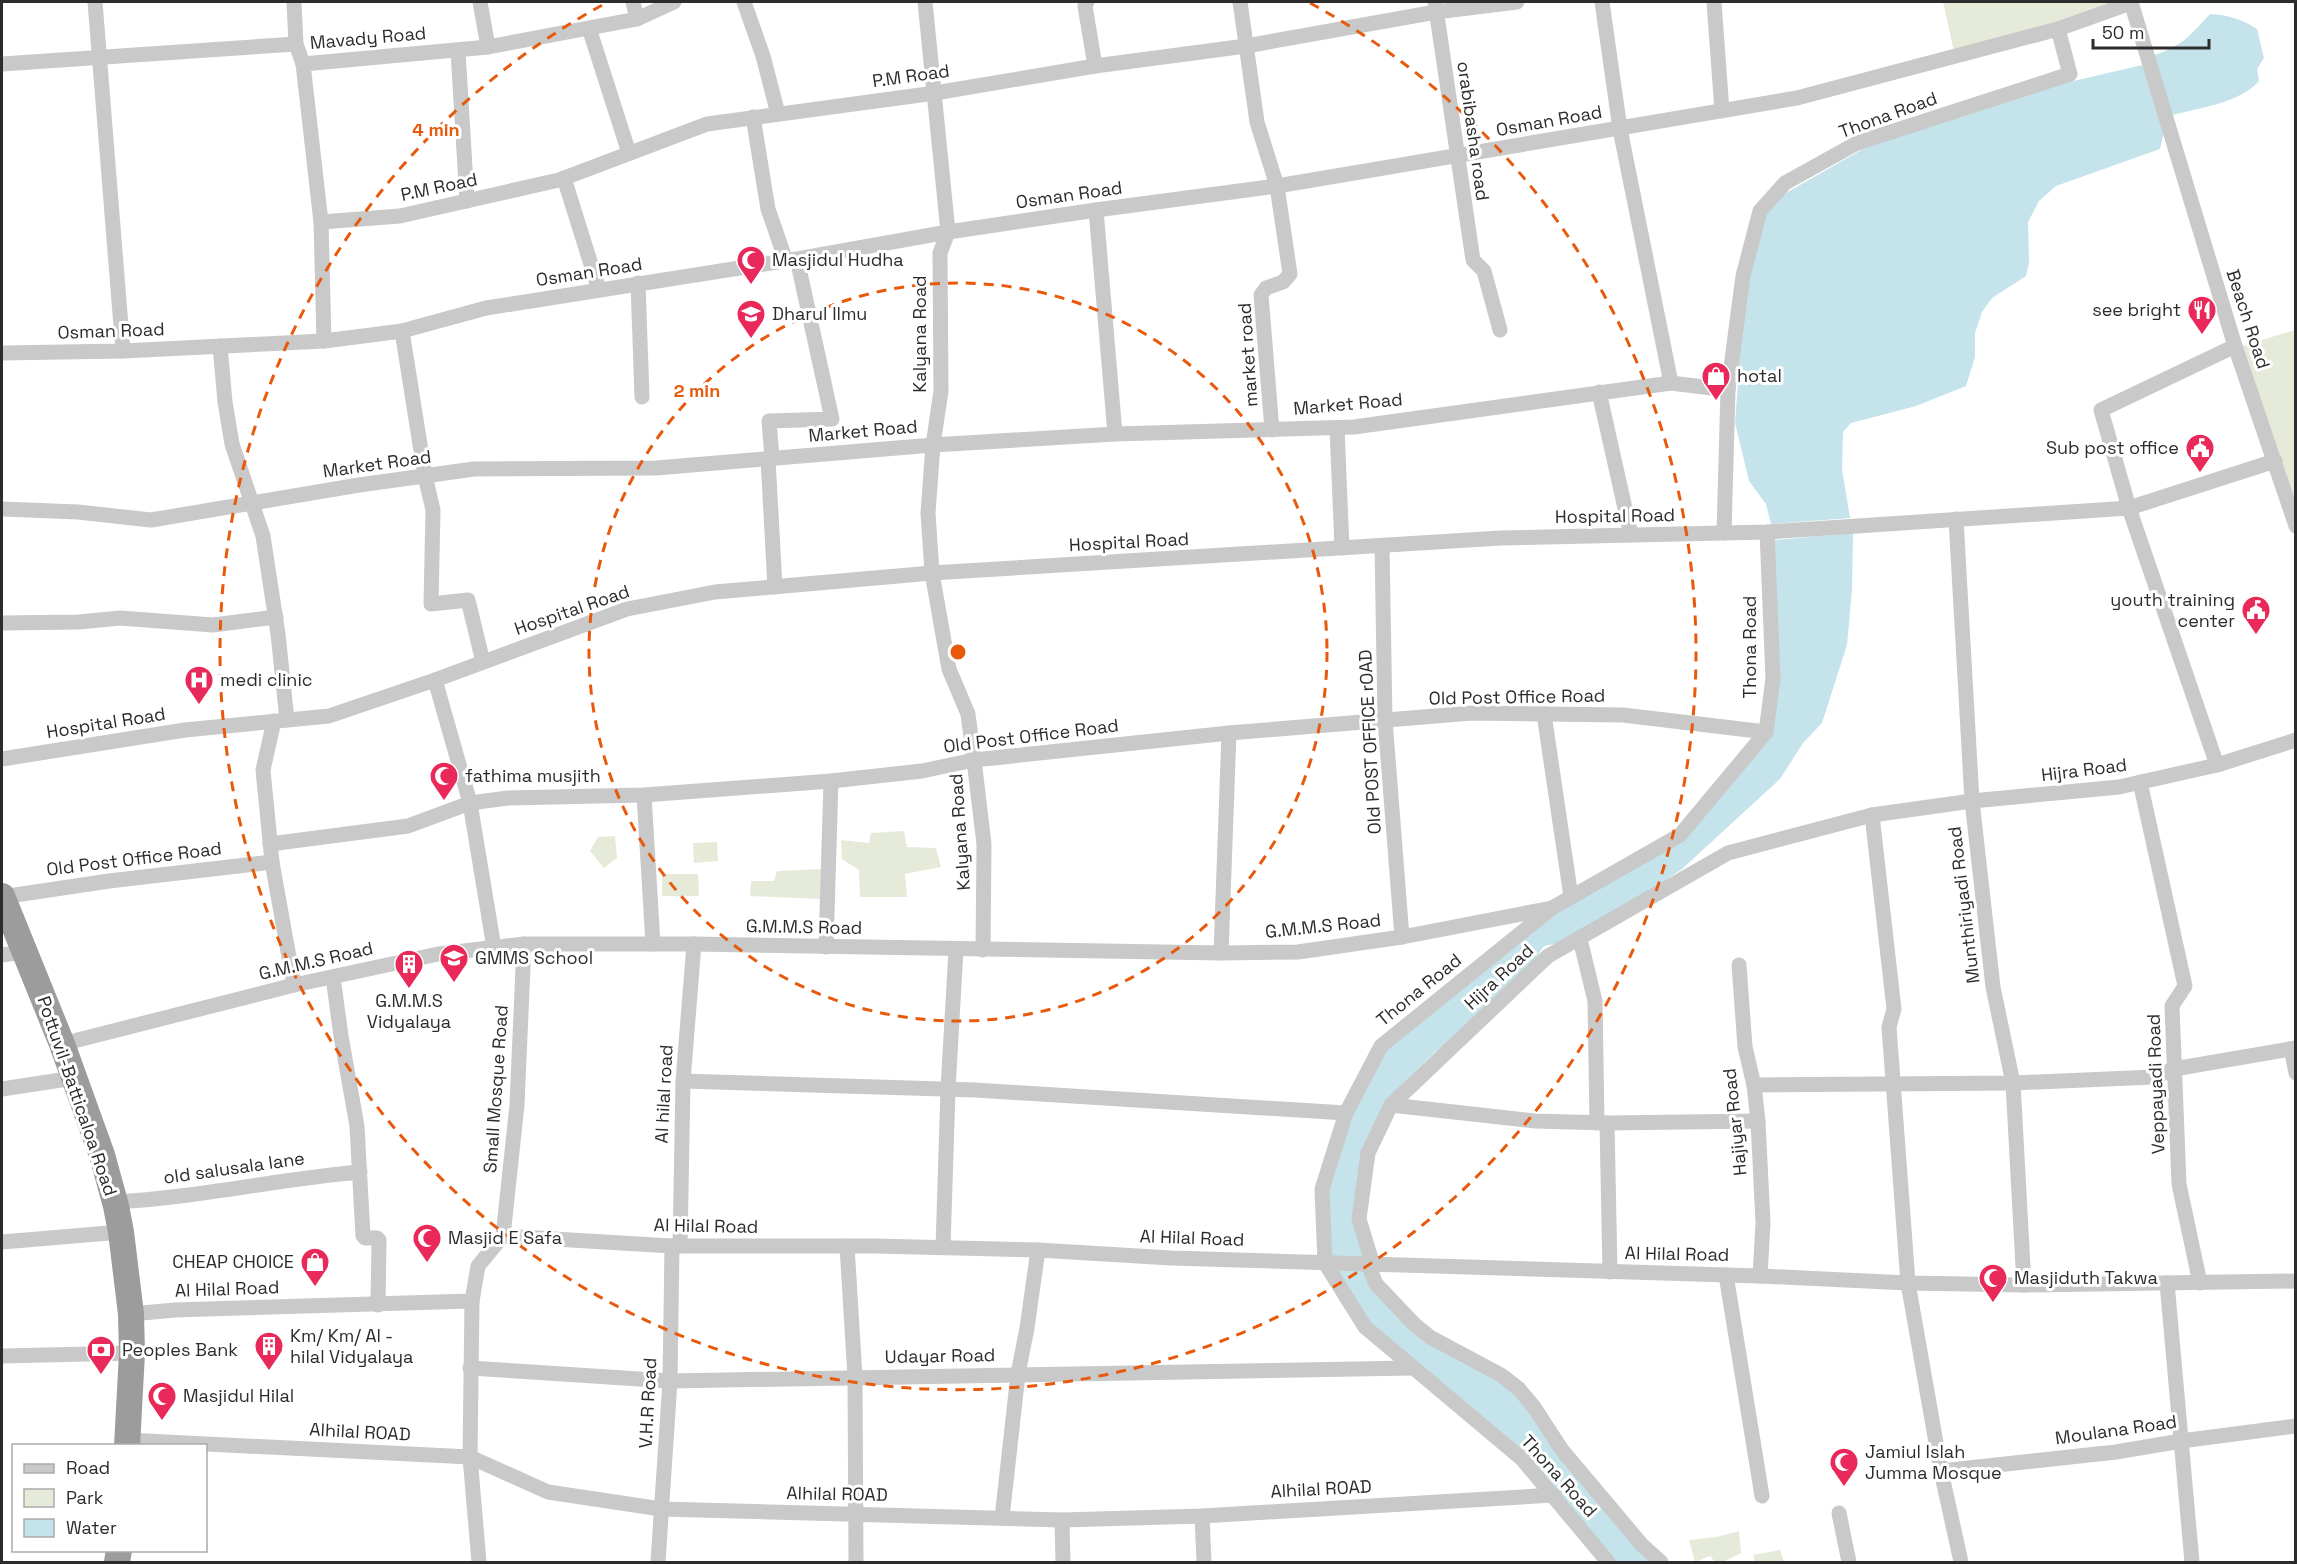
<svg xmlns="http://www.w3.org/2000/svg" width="2297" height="1564" font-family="'Space Grotesk',sans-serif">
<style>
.green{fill:#e6ebd9}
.water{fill:#c4e3eb}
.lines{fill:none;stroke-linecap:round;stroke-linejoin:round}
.minor{stroke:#c9c9c9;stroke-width:15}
.trunk{stroke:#9c9c9c;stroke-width:26}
.ring{fill:none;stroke:#e8590c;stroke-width:3;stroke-dasharray:10 8}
.labels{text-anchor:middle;stroke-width:6;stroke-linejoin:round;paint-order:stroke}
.street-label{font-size:18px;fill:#2c2c2c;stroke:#fff}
.poi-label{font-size:18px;fill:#2c2c2c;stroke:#fff;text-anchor:start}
.centre{fill:#e8590c;stroke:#fff;stroke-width:3}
.ring-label{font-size:18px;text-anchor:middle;font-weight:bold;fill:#e8590c;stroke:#fff;stroke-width:6;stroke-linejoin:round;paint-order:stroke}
</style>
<rect width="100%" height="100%" fill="#fff"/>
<!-- green -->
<g class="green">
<polygon points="1943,2 2131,2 1955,56"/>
<polygon points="2295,330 2295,519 2242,346"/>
<polygon points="904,831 907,847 936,848 941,867 905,874 907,897 860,897 859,870 842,859 841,840 869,843 871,833"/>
<polygon points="615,836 617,858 604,868 590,851 598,837"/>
<polygon points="717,842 718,861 694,863 693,843"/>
<polygon points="822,869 821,899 750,896 751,881 774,881 777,871"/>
<polygon points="662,874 698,874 699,896 662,896"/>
<polygon points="1739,1531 1741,1553 1723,1562 1715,1562 1710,1556 1695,1562 1689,1540 1716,1537"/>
<polygon points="1780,1550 1784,1562 1755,1562 1753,1555"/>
</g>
<!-- water -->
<g class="water">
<path d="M2210,14C2228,15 2241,19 2257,29L2264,58L2257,69L2259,81C2240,103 2199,108 2172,115L2148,57C2181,47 2187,39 2210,14Z"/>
<polygon points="2142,65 2166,123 2160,149 2056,186 2039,201 2028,222 2029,263 2026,276 1992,298 1982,312 1975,333 1975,357 1966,386 1916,406 1851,423 1843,432 1842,469 1850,518 1771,524 1766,504 1749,481 1735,423 1738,384 1735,372 1760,211 1786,193 1863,149 2015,92 2078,80"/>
<polygon points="1853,533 1852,589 1847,645 1822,723 1803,743 1780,779 1682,869 1580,939 1544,946 1513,990 1434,1053 1400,1087 1368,1153 1357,1237 1396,1306 1501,1375 1661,1562 1608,1562 1549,1490 1365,1327 1325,1255 1322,1195 1378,1051 1552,908 1666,850 1766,732 1774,540"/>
</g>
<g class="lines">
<!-- minor -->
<g class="minor">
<polyline points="95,2 123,351"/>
<polyline points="294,2 296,44"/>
<polyline points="480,2 488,47"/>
<polyline points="633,2 637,19"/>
<polyline points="744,2 763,56 778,114"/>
<polyline points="925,2 948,232 940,253 941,391 933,445 928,513 932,573 949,669 968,714 974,760 984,844 983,950"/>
<polyline points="1087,2 1085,6 1095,66"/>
<polyline points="1240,2 1257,122 1277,186 1290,274 1283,282 1266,288 1261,295 1272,430"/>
<polyline points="1435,2 1473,260 1484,271 1500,330"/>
<polyline points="1602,2 1620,129 1671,383"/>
<polyline points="1714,2 1722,111"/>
<polyline points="2131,2 2235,346 2296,526"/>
<polyline points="589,28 629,153"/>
<polyline points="458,51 467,201"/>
<polyline points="2,64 296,44 303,64 488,47 637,19 674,2"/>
<polyline points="303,64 321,222 324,341"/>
<polyline points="753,117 768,209 786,261"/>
<polyline points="564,178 599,290"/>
<polyline points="1096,210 1115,434"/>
<polyline points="321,222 400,216 559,180 707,124 935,93 1095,66 1246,46 1436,12 1517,2"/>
<polyline points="638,283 642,397"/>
<polyline points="402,331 425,476 433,510 431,604 468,600 483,662"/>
<polyline points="220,346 225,402 232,444 263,536 278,634 287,720"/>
<polyline points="2,353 123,351 324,341 402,331 486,308 797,259 948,232 1096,210 1277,186 1797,98 2058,29 2131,3"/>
<polyline points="1599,392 1631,535"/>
<polyline points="1337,428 1342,548"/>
<polyline points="772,458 769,421 832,419 797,259"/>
<polyline points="768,459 775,587"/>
<polyline points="2,509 78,512 151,520 359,485 474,469 656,468 933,445 1115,434 1354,427 1671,383 1728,390"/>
<polyline points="1956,519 1972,801 1993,987 2013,1083 2024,1285"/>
<polyline points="1724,533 1728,390 1743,276 1760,211 1785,183 1857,143 2070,74 2058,29"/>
<polyline points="1382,546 1385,720 1402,937"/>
<polyline points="2,623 79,622 120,618 213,625 276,617"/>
<polyline points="435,680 470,803 494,948"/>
<polyline points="1544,714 1571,897"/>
<polyline points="274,721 263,770 272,862 294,985"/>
<polyline points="2,759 185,730 329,716 435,680 627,609 715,592 932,573 1501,538 1767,532 2129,508 2275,461"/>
<polyline points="2217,765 2129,508 2101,410 2235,346"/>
<polyline points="2140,782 2185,986 2172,1006 2179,1184 2200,1283"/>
<polyline points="644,795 653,944"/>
<polyline points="1872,815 1894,1009 1889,1027 1908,1283 1941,1471 1961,1562"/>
<polyline points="270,844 408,826 470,803 508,798 644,795 831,781 922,771 974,760 1229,733 1472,713 1623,715 1766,732"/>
<polyline points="2,897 109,881 272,862"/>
<polyline points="1580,939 1595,1001 1597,1123"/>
<polyline points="826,947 831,781"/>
<polyline points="1221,953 1229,733"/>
<polyline points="2,955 24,952"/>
<polyline points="1739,965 1745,1047 1754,1085 1758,1121 1763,1223 1760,1276"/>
<polyline points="333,977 341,1036 357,1126 363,1236 365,1238 377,1238 379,1240 378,1305"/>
<polyline points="62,1044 294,985 438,954 524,944 694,944 1221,953 1298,952 1402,937 1552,908"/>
<polyline points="2291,1049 2296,1073"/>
<polyline points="683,1081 975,1090 1346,1113"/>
<polyline points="1754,1085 2013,1083 2154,1077 2174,1069 2296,1048"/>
<polyline points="2,1089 74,1078"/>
<polyline points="1391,1105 1535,1121 1607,1123 1758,1121"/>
<polyline points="1607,1123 1610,1272"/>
<path d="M114,1202C197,1198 277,1179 360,1172"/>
<polyline points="503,1236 517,1105 524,944"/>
<polyline points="2,1242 121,1232"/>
<polyline points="680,1246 683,1081 694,944"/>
<polyline points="847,1246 855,1377 856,1562"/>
<polyline points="943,1247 948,1089 956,950"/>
<polyline points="1368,1264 1376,1284 1414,1324 1430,1337 1501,1375 1519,1389 1534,1407 1562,1450 1642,1545 1661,1562"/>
<polyline points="1373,1265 1359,1219 1368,1153 1391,1105 1548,956 1728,853 1872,815 1972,801 2119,787 2217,765 2296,740"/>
<polyline points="1726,1275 1762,1496"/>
<polyline points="2167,1283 2192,1562"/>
<polyline points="472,1301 470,1457 479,1562"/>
<polyline points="131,1314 175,1310 472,1301 478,1266 503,1236 672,1246 875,1246 1038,1250 1171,1258 1760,1276 1908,1283 2024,1285 2296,1281"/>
<polyline points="2,1356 132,1353"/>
<polyline points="470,1368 670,1381 1412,1368"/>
<polyline points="127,1440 470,1457 548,1492 661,1509 1062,1520 1202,1516 1554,1495"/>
<polyline points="1941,1471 2116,1452 2181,1441 2296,1426"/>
<polyline points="1839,1513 1849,1562"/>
<polyline points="1202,1516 1204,1562"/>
<polyline points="1002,1518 1018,1374 1027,1328 1038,1250"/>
<polyline points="1062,1520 1063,1562"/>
<polyline points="658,1562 670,1381 672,1246"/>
<polyline points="1608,1562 1522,1459 1365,1327 1325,1263 1322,1189 1346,1113 1381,1046 1552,908 1680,835 1766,732 1773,678 1767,532"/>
</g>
<!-- trunk -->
<g class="trunk">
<polyline points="2,896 62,1044 102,1155 116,1206 121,1232 131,1314 132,1353 127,1446"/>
<polyline points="117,1562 119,1550"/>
</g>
</g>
<!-- distance rings -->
<g class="ring">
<circle cx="958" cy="652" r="369"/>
<path d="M1310 3A738 738 0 1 1 606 3"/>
</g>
<!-- icons -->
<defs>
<g id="mosque-pin" transform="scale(1.5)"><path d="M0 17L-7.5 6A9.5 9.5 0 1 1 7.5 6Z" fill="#e92959" stroke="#fff"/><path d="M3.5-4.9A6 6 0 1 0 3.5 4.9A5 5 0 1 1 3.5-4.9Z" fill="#fff"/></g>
<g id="restaurant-pin" transform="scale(1.5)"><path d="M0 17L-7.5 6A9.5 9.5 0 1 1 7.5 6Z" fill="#e92959" stroke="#fff"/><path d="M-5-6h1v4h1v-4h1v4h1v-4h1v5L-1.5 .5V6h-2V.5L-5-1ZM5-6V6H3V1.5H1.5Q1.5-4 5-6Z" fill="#fff"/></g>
<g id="school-pin" transform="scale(1.5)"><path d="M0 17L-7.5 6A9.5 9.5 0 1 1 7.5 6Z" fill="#e92959" stroke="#fff"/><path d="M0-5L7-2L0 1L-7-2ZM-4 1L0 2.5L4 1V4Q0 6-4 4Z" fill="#fff"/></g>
<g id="shop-pin" transform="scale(1.5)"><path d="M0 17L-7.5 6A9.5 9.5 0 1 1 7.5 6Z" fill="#e92959" stroke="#fff"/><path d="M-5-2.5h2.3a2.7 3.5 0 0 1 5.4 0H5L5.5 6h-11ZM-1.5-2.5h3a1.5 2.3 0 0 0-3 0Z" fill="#fff"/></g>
<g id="civic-pin" transform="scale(1.5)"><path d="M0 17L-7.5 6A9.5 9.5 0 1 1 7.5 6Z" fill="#e92959" stroke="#fff"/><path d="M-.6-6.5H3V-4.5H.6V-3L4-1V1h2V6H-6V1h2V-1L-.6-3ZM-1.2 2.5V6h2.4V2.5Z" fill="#fff"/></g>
<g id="hospital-pin" transform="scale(1.5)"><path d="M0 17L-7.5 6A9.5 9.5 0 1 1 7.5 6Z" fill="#e92959" stroke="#fff"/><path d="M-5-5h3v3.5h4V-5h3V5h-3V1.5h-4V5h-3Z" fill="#fff"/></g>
<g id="building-pin" transform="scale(1.5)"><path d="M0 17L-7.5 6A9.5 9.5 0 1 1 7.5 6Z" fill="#e92959" stroke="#fff"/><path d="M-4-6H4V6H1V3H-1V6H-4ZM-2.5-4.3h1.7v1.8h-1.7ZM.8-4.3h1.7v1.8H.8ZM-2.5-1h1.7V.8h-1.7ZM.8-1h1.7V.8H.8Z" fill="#fff"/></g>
<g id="bank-pin" transform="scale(1.5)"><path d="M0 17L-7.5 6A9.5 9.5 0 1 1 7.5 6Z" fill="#e92959" stroke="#fff"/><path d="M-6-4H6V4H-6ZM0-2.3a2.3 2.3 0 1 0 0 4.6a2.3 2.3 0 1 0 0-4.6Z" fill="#fff"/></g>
</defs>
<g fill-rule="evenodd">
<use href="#mosque-pin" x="751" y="260"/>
<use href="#restaurant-pin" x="2202" y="310"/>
<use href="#school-pin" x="751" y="314"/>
<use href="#shop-pin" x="1716" y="376"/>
<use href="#civic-pin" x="2200" y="448"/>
<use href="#civic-pin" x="2256" y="610"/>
<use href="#hospital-pin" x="199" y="680"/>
<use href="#mosque-pin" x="444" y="776"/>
<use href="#school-pin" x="454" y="958"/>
<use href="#building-pin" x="409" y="964"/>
<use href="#mosque-pin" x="427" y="1238"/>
<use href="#shop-pin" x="315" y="1262"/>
<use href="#mosque-pin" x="1993" y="1278"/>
<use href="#building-pin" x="269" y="1346"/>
<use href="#bank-pin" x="101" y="1350"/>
<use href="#mosque-pin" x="162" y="1396"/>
<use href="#mosque-pin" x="1844" y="1462"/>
</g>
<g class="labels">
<!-- street labels -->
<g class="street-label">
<text transform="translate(368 38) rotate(-5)" y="6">Mavady Road</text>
<text transform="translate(911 76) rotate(-8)" y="6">P.M Road</text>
<text transform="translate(1888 115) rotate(-20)" y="6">Thona Road</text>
<text transform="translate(1549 121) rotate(-10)" y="6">Osman Road</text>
<text transform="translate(1473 131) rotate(82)" y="6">orabibasha road</text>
<text transform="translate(439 187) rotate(-12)" y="6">P.M Road</text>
<text transform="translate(1069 195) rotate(-8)" y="6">Osman Road</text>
<text transform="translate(589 272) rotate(-9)" y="6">Osman Road</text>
<text transform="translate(2248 319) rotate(72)" y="6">Beach Road</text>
<text transform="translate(111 331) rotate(-2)" y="6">Osman Road</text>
<text transform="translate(920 334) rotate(-90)" y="6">Kalyana Road</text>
<text transform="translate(1248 355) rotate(-94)" y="6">market road</text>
<text transform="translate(1348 404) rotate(-5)" y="6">Market Road</text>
<text transform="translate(863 431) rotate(-5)" y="6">Market Road</text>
<text transform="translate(377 464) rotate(-8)" y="6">Market Road</text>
<text transform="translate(1615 516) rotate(-1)" y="6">Hospital Road</text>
<text transform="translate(1129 542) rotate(-3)" y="6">Hospital Road</text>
<text transform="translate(572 610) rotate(-19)" y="6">Hospital Road</text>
<text transform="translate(1750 647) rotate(-90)" y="6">Thona Road</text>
<text transform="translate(1517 697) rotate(-1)" y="6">Old Post Office Road</text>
<text transform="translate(106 723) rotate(-9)" y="6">Hospital Road</text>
<text transform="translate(1031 736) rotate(-7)" y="6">Old Post Office Road</text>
<text transform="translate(1370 742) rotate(-93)" y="6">Old POST OFFICE rOAD</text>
<text transform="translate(2084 770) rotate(-7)" y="6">Hijra Road</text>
<text transform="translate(960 832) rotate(-94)" y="6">Kalyana Road</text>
<text transform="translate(134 859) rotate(-7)" y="6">Old Post Office Road</text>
<text transform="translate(1964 905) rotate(-97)" y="6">Munthiriyadi Road</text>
<text transform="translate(1323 926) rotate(-6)" y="6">G.M.M.S Road</text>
<text transform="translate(804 927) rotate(1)" y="6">G.M.M.S Road</text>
<text transform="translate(316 961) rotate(-13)" y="6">G.M.M.S Road</text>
<text transform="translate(1499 977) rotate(-43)" y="6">Hijra Road</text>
<text transform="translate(1419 990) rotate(-39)" y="6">Thona Road</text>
<text transform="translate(2156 1084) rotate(-92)" y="6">Veppayadi Road</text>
<text transform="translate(496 1089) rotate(-86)" y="6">Small Mosque Road</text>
<text transform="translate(664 1094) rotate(-87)" y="6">Al hilal road</text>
<text transform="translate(77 1096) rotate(71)" y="6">Pottuvil-Batticaloa Road</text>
<text transform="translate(1735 1122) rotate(-96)" y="6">Hajiyar Road</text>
<text transform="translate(234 1168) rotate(-8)" y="6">old salusala lane</text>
<text transform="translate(706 1226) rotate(1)" y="6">Al Hilal Road</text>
<text transform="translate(1192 1238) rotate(2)" y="6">Al Hilal Road</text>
<text transform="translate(1677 1254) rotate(1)" y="6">Al Hilal Road</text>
<text transform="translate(227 1289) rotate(-2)" y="6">Al Hilal Road</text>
<text transform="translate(940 1356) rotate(-1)" y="6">Udayar Road</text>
<text transform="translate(648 1403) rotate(-87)" y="6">V.H.R Road</text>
<text transform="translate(2116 1430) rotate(-8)" y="6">Moulana Road</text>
<text transform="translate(360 1432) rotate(3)" y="6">Alhilal ROAD</text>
<text transform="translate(1559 1476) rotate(48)" y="6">Thona Road</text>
<text transform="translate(1321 1489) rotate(-3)" y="6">Alhilal ROAD</text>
<text transform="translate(837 1494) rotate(1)" y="6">Alhilal ROAD</text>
</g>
<!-- poi labels -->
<g class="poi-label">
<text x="772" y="266">Masjidul Hudha</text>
<text x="2181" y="316" text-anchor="end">see bright</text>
<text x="772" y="320">Dharul Ilmu</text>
<text x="1737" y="382">hotal</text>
<text x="2179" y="454" text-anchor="end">Sub post office</text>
<text x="2235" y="606" text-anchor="end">youth training<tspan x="2235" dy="21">center</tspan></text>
<text x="220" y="686">medi clinic</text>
<text x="465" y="782">fathima musjith</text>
<text x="475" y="964">GMMS School</text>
<text x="409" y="1007" text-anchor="middle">G.M.M.S<tspan x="409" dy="21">Vidyalaya</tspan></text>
<text x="448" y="1244">Masjid E Safa</text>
<text x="294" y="1268" text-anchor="end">CHEAP CHOICE</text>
<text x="2014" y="1284">Masjiduth Takwa</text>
<text x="290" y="1342">Km/ Km/ Al -<tspan x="290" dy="21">hilal Vidyalaya</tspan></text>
<text x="122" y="1356">Peoples Bank</text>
<text x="183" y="1402">Masjidul Hilal</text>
<text x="1865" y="1458">Jamiul Islah<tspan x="1865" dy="21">Jumma Mosque</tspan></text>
</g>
</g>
<circle cx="958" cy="652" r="9" class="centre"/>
<g class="ring-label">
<text x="436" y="136">4 min</text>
<text x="697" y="397">2 min</text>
</g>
<!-- border -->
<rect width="2297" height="1564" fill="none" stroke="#2c2c2c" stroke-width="6"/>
<!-- legend -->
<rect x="12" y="1444" width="195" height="108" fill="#ffffff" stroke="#ababab" stroke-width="1.5"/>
<rect x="24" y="1464" width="30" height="9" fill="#c9c9c9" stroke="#ababab" stroke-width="1.5"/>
<text x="66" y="1474" font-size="18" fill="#2c2c2c">Road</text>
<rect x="24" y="1489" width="30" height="18" fill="#e6ebd9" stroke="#ababab" stroke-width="1.5"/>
<text x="66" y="1504" font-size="18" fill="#2c2c2c">Park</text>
<rect x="24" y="1519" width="30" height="18" fill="#c4e3eb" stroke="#ababab" stroke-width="1.5"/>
<text x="66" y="1534" font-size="18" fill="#2c2c2c">Water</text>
<!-- scale -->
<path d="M2093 39v9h116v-9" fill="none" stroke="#2c2c2c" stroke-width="3"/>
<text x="2102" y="39" font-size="18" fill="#2c2c2c" stroke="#ffffff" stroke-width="4.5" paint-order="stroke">50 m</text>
</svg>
